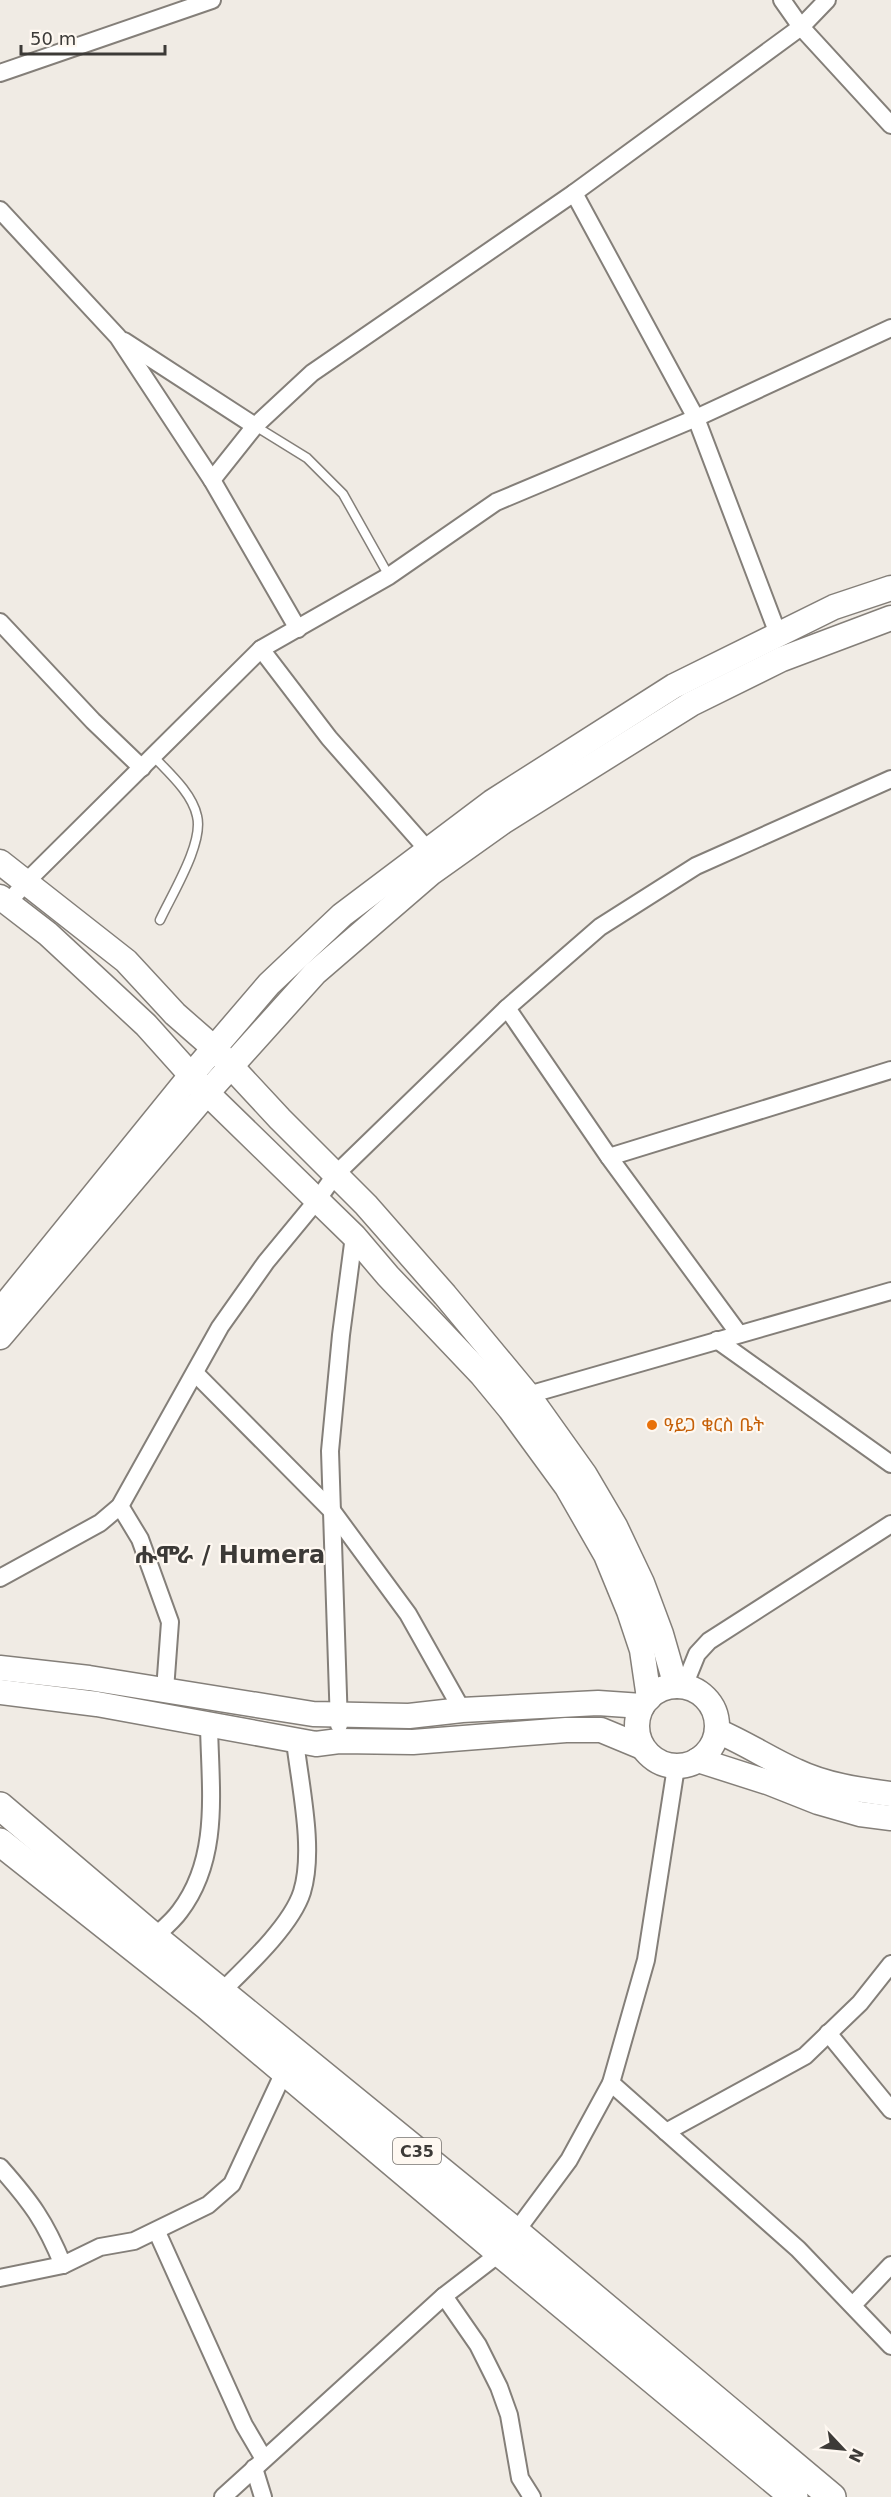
<svg xmlns="http://www.w3.org/2000/svg" width="891" height="2497" font-family="'DejaVu Sans','Noto Sans Ethiopic',sans-serif">
<style>
.lines{fill:none;stroke-linecap:round;stroke-linejoin:round}
.lane-casing{stroke:#847f79;stroke-width:11}
.street-casing{stroke:#847f79;stroke-width:20}
.secondary-casing{stroke:#847f79;stroke-width:27}
.primary-casing{stroke:#847f79;stroke-width:30}
.lane{stroke:#fff;stroke-width:8}
.street{stroke:#fff;stroke-width:16}
.secondary{stroke:#fff;stroke-width:24}
.primary{stroke:#fff;stroke-width:27}
.food-dot{fill:#e8710a;stroke:#fef8f1;stroke-width:2}
.labels{text-anchor:middle;stroke-width:4.5;stroke-linejoin:round;paint-order:stroke}
.shield{fill:#fef8f1;stroke:#76736f;stroke-width:1.5}
.shield-label{font-size:16px;font-weight:bold;fill:#3c3a37}
.food-label{font-size:18px;fill:#c56008;stroke:#fef8f1;text-anchor:start}
.district-label{font-size:24px;font-weight:bold;fill:#3c3a37;stroke:#fef8f1}
</style>
<rect width="100%" height="100%" fill="#f0ebe4"/>
<g class="lines">
<!-- lane casing -->
<g class="lane-casing">
<g id="lane">
<polyline points="255,426 307,458 343,494 389,576"/>
<path d="M153,756C169,773 192,793 197,816C204,843 172,894 160,920"/>
</g>
</g>
<!-- street casing -->
<g class="street-casing">
<g id="street">
<polyline points="782,0 801,27 891,125"/>
<polyline points="0,73 212,0"/>
<polyline points="574,193 696,418 778,634"/>
<polyline points="0,210 118,337 212,480 298,629"/>
<polyline points="124,341 255,426"/>
<polyline points="212,480 255,426 312,373 574,193 801,27 827,0"/>
<polyline points="0,622 93,721 142,768"/>
<polyline points="261,649 329,738 427,849"/>
<polyline points="8,903 26,882 261,649 389,576 496,502 696,418 891,328"/>
<polyline points="507,1008 609,1157 739,1334"/>
<polyline points="609,1157 891,1070"/>
<polyline points="717,1340 891,1464"/>
<polyline points="195,1373 333,1512 408,1614 462,1710"/>
<polyline points="521,1400 528,1395 891,1291"/>
<polyline points="120,1506 140,1539 170,1622 165,1690"/>
<polyline points="0,1578 100,1523 120,1506 220,1327 266,1262 318,1199 335,1175 507,1008 600,927 696,866 891,779"/>
<polyline points="684,1686 697,1654 709,1641 891,1524"/>
<polyline points="339,1725 330,1451 341,1335 354,1236"/>
<path d="M154,1937C163,1929 173,1921 180,1911C221,1857 210,1788 209,1725"/>
<path d="M215,1998C242,1971 291,1927 302,1892C315,1850 300,1785 295,1741"/>
<polyline points="828,2033 891,2110"/>
<polyline points="611,2083 798,2249 891,2346"/>
<polyline points="666,2132 805,2056 860,2003 891,1964"/>
<path d="M0,2167C31,2202 45,2221 63,2265"/>
<polyline points="157,2232 244,2425 264,2459"/>
<polyline points="0,2278 63,2265 100,2247 134,2241 208,2205 232,2184 284,2072"/>
<polyline points="444,2296 478,2345 499,2387 509,2415 520,2478 532,2497"/>
<polyline points="853,2305 891,2265"/>
<polyline points="254,2468 263,2497"/>
<polyline points="223,2497 444,2296 500,2253 569,2160 611,2083 646,1960 676,1767"/>
</g>
</g>
<!-- secondary casing -->
<g class="secondary-casing">
<g id="secondary">
<polyline points="0,862 126,961 175,1014 215,1049 280,1119 366,1205 445,1295 528,1395 585,1475 615,1526 642,1583 661,1634 676,1686"/>
<polyline points="0,897 48,934 146,1025 207,1093 354,1236 388,1276 482,1375 510,1409 567,1487 606,1555 629,1611 642,1650 649,1698"/>
<polyline points="0,1311 192,1074 269,984 342,915 492,802 674,686 834,607 891,588"/>
<polyline points="0,1337 207,1093 315,973 431,873 504,821 691,704 782,659 891,618"/>
<polyline points="0,1668 89,1678 313,1714 409,1716 462,1710 598,1703 642,1706"/>
<circle cx="677" cy="1726" r="40"/>
<polyline points="0,1692 97,1704 316,1744 339,1741 413,1742 566,1730 601,1730 642,1747"/>
<path d="M717,1731C744,1742 769,1759 796,1771C825,1785 859,1790 891,1794"/>
<polyline points="698,1760 770,1783 818,1802 860,1814 891,1818"/>
</g>
</g>
<!-- primary casing -->
<g class="primary-casing">
<g id="primary">
<polyline points="0,1806 154,1937 516,2232 832,2497"/>
<polyline points="0,1842 207,2006 500,2253 794,2497"/>
</g>
</g>
<!-- lane -->
<use href="#lane" class="lane"/>
<!-- street -->
<use href="#street" class="street"/>
<!-- secondary -->
<use href="#secondary" class="secondary"/>
<!-- primary -->
<use href="#primary" class="primary"/>
</g>
<!-- markers -->
<circle class="food-dot" cx="652" cy="1425" r="6"/>
<g class="labels">
<!-- shield labels -->
<rect class="shield" x="393" y="2138" width="48" height="26" rx="4.5"/>
<g class="shield-label">
<text x="417" y="2157">C35</text>
</g>
<!-- food labels -->
<g class="food-label">
<text x="664" y="1431">ዓይጋ ቁርስ ቤት</text>
</g>
<!-- district labels -->
<g class="district-label">
<text x="230" y="1563">ሑሞራ / Humera</text>
</g>
</g>
<!-- north arrow -->
<g transform="translate(843 2449) rotate(116)" stroke="#fef8f1" stroke-width="4.5" paint-order="stroke">
<path d="M0-4.5L10 22L0 15L-10 22Z" fill="#3c3a37"/>
<text y="-9" font-size="16" font-weight="bold" text-anchor="middle" fill="#3c3a37">N</text>
</g>
<!-- scale -->
<path d="M21 45v9h144v-9" fill="none" stroke="#3c3a37" stroke-width="3"/>
<text x="30" y="45" font-size="18" fill="#3c3a37" stroke="#fef8f1" stroke-width="4.5" paint-order="stroke">50 m</text>
</svg>
